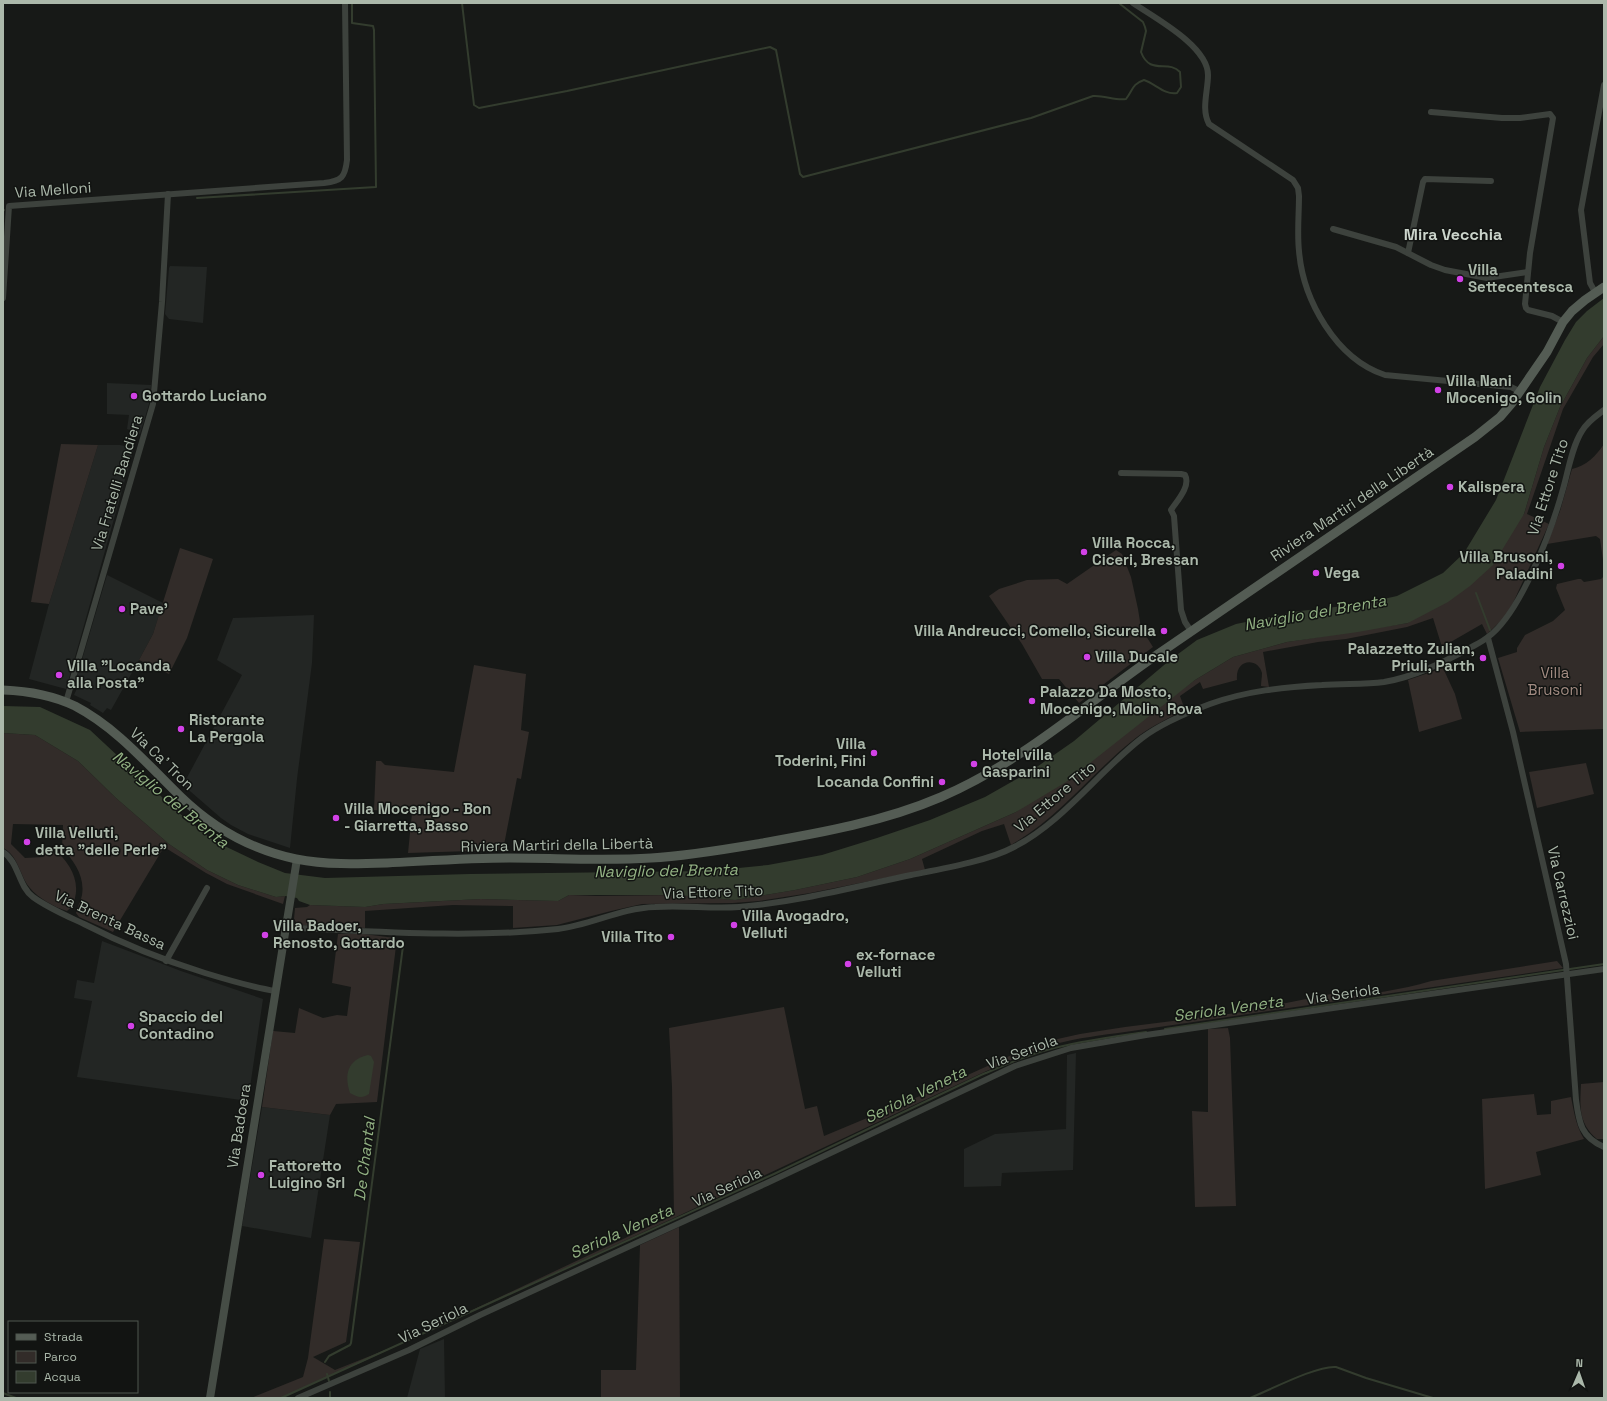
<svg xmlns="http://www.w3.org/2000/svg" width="1607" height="1401" font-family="'Space Grotesk',sans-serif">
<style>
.built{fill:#232624}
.green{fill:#322c29}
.water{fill:#333c2e}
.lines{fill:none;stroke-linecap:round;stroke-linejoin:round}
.stream{stroke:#333c2e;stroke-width:2}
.street{stroke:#3d423d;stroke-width:6}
.secondary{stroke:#464d46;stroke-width:8}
.primary{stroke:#545c54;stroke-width:9}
.poi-dot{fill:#d241e7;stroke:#121412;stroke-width:1.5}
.labels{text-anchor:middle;stroke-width:3;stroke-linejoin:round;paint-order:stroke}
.street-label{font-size:15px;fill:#abb8aa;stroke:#121412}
.poi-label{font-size:15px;font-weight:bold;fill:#abb8aa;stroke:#121412;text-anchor:start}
.park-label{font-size:15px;fill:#a28b82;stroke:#121412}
.neighbourhood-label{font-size:16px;font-weight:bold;fill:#cbd4cb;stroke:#121412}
.water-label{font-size:16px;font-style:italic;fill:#92b183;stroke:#121412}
</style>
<rect width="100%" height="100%" fill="#171917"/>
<!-- built -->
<g class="built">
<polygon points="170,266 207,267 203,323 169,319 165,314 169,268"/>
<polygon points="107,383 151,385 149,404 140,434 127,429 129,415 107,414"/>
<polygon points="98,445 120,445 134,448 66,689 29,679 49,604"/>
<polygon points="107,575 163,603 153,634 139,660 111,710 107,708 103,713 90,705 91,703 74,695 79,684 76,680"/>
<polygon points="314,615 312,663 297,779 290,848 248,834 231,825 221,818 183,785 242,675 217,660 233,618"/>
<polygon points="102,941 181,971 263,999 248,1101 77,1077 92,1001 74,998 77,980 94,983"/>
<polygon points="1076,1053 1073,1170 1002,1173 1001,1186 964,1187 964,1149 995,1134 1066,1129 1067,1055"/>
<polygon points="262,1107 330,1115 311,1238 242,1226"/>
<polygon points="444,1339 445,1398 407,1398 420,1349"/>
</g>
<!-- green -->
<g class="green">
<path d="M1604,336V344L1593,357L1563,409L1527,514L1549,524L1513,603L1504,618L1487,634L1482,624L1442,647L1433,618L1407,627L1346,639L1318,642L1263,652L1269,687L1261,686C1261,682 1262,677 1262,673C1259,658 1235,657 1237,680L1203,689L1200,682L1180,696L1185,710C1168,718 1152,726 1137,737C1093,771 1060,817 1011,845L1004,824L982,831L922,859L925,870L810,893L759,901L733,903L642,904L611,911L557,925L513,928V906L453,905L365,911V928L303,925H298L294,919L295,908L307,907L310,905L365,907L383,904L481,899L558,901L569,895L597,896L676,895L735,900L795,890L857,877L910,859L1016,812L1195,680L1233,657L1287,642L1408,623L1524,514L1544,447L1560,407L1587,358Z"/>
<polygon points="61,444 98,445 49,604 31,602"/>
<path d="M1604,444V567L1600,539L1596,536L1547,544L1560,511L1572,469C1586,466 1596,456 1604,444Z"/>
<polygon points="180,548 213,559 187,638 169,674 139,660 153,634"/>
<polygon points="1116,550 1122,554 1131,577 1138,609 1141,628 1153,647 1079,703 1059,679 1042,679 1022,644 989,596 999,589 1027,580 1058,579 1067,584"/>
<polygon points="1604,576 1604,729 1520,732 1498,658 1517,652 1517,648 1525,635 1553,621 1565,610 1556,588 1557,584 1578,579 1581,579 1584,582 1601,579"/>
<polygon points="474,665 526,674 521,730 529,732 521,779 517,778 503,850 408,853 412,813 374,810 376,761 381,761 385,765 454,772"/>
<polygon points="1443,668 1455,694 1462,719 1419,732 1408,680"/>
<path d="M3,733L35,735L78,761L116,798L169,844L207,870L238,885L276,897L285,896L283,904L227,884L206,873L164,847L113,932L79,917L76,913C77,907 81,901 82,895C85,876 74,861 62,848L63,825L13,824L11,844L25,858L43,857L53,848C68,861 80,878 75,898C74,904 72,907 67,911C54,907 38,898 30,888C19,875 19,856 3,848Z"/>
<polygon points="1586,763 1594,794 1537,808 1529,772"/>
<polygon points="338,934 364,934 395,938 396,946 377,1102 336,1104 330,1115 262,1107 273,1031 295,1033 299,1008 323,1018 337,1015 347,1016 351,987 332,983"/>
<path d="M1557,961L1563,968L1125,1032C1102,1035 1078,1038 1055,1044C1029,1051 1004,1063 980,1074L674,1218L362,1362L322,1379L282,1398H251L303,1377L308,1358L324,1239L360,1242L346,1342L313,1357L335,1370L400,1344L674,1215L672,1087L669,1028L784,1007L805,1109L817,1106L824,1136L939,1088L1014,1054L1053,1040L1080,1034L1125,1027L1236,1013L1336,993L1338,998C1369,994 1401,990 1431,981Z"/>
<polygon points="1228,1028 1230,1038 1236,1206 1195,1207 1192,1111 1208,1112 1208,1029"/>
<path d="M1604,1082V1139H1597C1578,1123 1580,1106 1581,1084Z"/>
<path d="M1534,1094L1537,1115L1551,1114V1101L1571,1097C1574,1112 1576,1126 1584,1139L1536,1152L1541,1175L1485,1189L1482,1099Z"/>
<polygon points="679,1227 680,1398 601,1398 601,1370 636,1370 640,1245"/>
</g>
<!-- water -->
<g class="water">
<polygon points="1604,298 1604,336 1587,358 1560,407 1544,447 1524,514 1493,565 1470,586 1448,602 1408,623 1358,632 1287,642 1233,657 1195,680 1066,782 1016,812 910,859 857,877 795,890 735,900 676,895 569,895 558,901 481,899 383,904 365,907 310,905 299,901 297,898 285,896 276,897 238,885 207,870 169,844 116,798 78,761 35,735 3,733 3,706 40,707 90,730 179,813 214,841 258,862 285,873 325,878 470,874 708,871 768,865 822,855 877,838 930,820 985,797 1031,771 1074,741 1170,660 1197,640 1236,624 1300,611 1361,604 1397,596 1443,573 1464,553 1496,500 1540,387 1565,340 1576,322 1587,311"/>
<path d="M368,1055L371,1056L374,1062L369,1094C362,1099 357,1097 350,1093C344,1075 347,1060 368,1055Z"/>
</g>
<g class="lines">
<!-- stream -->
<g class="stream">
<path d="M462,3L474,105L479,108L567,91L770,47L776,50L800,174L803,177L1031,118L1093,96C1104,95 1116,101 1126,99C1133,90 1132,84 1144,80C1156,84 1164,95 1177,93L1181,87L1180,72C1168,59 1150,76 1141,52L1146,31L1145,27L1143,22L1120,4"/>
<polyline points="197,198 376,187 374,30 373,26 352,23 352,3"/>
<polyline points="3,211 4,210"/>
<polyline points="1476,593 1490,630"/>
<polyline points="1165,1029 1604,964"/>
<polyline points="325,1362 329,1356 350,1345 351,1343 403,946"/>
<polyline points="327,1374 329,1381"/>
<polyline points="3,1393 16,1398"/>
<path d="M281,1398L774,1174L981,1075C1003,1066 1024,1056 1047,1050C1079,1041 1113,1037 1146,1032"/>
<polyline points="330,1398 330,1392"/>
<path d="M1250,1398C1270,1390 1318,1365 1336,1367L1366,1378L1433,1398"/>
</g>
<!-- street -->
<g class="street">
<path d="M1133,3C1155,18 1208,46 1208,75C1208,91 1201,109 1209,124L1293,180L1298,188L1299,196C1299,214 1297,233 1299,251C1303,300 1336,359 1385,375L1511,387L1521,392"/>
<polyline points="1431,112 1502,118 1520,118 1550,114 1553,118 1530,253 1525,304 1526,308 1528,310 1552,316 1563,322"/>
<polyline points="1333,229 1396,247 1431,265 1445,270 1487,278 1528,272"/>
<polyline points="1408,253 1423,182 1425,179 1491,181"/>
<polyline points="1595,292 1590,283 1581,210 1604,85"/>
<path d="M3,298L9,206L324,183C342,181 345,177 347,160L345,3"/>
<path d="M1121,473L1181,474L1185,475C1191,486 1177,501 1171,510L1174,516L1181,610L1185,622L1191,631"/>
<path d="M1488,638L1513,732L1566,964L1576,1100C1579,1123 1581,1137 1604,1147"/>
<polyline points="66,702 153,404 162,302 168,194"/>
<path d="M3,852C19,862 18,886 33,897C48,908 67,916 84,924C123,944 163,960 205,973C228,980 251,987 275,991"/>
<path d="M286,926L299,928C385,932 472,938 558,929C591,925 621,908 655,907C683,905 711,909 739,907C797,902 854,887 911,875C941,869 988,861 1014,847C1063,822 1099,771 1142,738C1162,723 1186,713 1210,704C1246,691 1284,687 1322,685C1343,683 1363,685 1384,682C1414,677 1442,663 1468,649C1475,645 1482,642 1488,637C1521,613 1552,529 1563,489C1568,472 1572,446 1582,431C1587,422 1596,416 1604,410"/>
<polyline points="166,961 207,888"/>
<polyline points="298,1398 409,1350 480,1315 767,1183 1015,1066 1071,1048 1146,1035 1604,969"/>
</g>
<!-- secondary -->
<polyline class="secondary" points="210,1398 297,859"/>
<!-- primary -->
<path class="primary" d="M3,690C28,691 52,695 75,706C117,728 148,765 181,797C213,828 253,850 296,859C326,865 356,864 387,863C428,861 469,858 510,858C557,858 604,861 651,858C687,856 722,850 757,844C819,833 883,822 941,797C1018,764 1080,709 1148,661C1256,586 1366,512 1475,437L1500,417L1512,403L1547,352L1563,322L1572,311L1585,300L1604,287"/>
</g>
<!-- markers -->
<g class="poi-dot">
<circle cx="1460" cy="279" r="4"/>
<circle cx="1438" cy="390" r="4"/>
<circle cx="134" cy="396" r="4"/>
<circle cx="1450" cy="487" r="4"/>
<circle cx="1084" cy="552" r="4"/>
<circle cx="1561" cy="566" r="4"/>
<circle cx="1316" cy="573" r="4"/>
<circle cx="122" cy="609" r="4"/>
<circle cx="1164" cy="631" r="4"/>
<circle cx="1087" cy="657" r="4"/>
<circle cx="1483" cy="658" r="4"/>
<circle cx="59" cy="675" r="4"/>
<circle cx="1032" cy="701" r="4"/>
<circle cx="181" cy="729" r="4"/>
<circle cx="874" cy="753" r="4"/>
<circle cx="974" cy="764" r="4"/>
<circle cx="942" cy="782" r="4"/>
<circle cx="336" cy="818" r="4"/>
<circle cx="27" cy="842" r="4"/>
<circle cx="734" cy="925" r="4"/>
<circle cx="265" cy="935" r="4"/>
<circle cx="671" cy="937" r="4"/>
<circle cx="848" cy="964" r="4"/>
<circle cx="131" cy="1026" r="4"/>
<circle cx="261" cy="1175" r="4"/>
</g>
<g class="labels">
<!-- street labels -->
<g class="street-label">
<text transform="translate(53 190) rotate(-4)" y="5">Via Melloni</text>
<text transform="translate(117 483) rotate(-73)" y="5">Via Fratelli Bandiera</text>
<text transform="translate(1548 487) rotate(-72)" y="5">Via Ettore Tito</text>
<text transform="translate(1352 504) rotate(-34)" y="5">Riviera Martiri della Libertà</text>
<text transform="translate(162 759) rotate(44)" y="5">Via Ca' Tron</text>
<text transform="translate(1055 797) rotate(-40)" y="5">Via Ettore Tito</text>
<text transform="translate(557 845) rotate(-1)" y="5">Riviera Martiri della Libertà</text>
<text transform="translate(713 892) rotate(-2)" y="5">Via Ettore Tito</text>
<text transform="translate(1563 893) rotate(77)" y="5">Via Carrezzioi</text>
<text transform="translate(110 920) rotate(25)" y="5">Via Brenta Bassa</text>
<text transform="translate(1343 994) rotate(-8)" y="5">Via Seriola</text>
<text transform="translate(1022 1052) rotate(-20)" y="5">Via Seriola</text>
<text transform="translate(239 1126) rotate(-81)" y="5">Via Badoera</text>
<text transform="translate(727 1187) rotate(-25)" y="5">Via Seriola</text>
<text transform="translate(433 1323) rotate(-26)" y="5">Via Seriola</text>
</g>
<!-- poi labels -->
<g class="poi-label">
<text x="1468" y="275">Villa<tspan x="1468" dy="17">Settecentesca</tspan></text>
<text x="1446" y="386">Villa Nani<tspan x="1446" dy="17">Mocenigo, Golin</tspan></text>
<text x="142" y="401">Gottardo Luciano</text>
<text x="1458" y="492">Kalispera</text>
<text x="1092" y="548">Villa Rocca,<tspan x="1092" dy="17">Ciceri, Bressan</tspan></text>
<text x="1553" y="562" text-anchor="end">Villa Brusoni,<tspan x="1553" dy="17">Paladini</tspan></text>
<text x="1324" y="578">Vega</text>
<text x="130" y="614">Pave'</text>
<text x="1156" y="636" text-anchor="end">Villa Andreucci, Comello, Sicurella</text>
<text x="1475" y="654" text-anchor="end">Palazzetto Zulian,<tspan x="1475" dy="17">Priuli, Parth</tspan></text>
<text x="1095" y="662">Villa Ducale</text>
<text x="67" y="671">Villa "Locanda<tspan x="67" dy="17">alla Posta"</tspan></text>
<text x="1040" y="697">Palazzo Da Mosto,<tspan x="1040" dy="17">Mocenigo, Molin, Rova</tspan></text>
<text x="189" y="725">Ristorante<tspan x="189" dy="17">La Pergola</tspan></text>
<text x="866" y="749" text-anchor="end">Villa<tspan x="866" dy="17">Toderini, Fini</tspan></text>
<text x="982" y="760">Hotel villa<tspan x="982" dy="17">Gasparini</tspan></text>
<text x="934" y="787" text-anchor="end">Locanda Confini</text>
<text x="344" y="814">Villa Mocenigo - Bon<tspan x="344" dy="17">- Giarretta, Basso</tspan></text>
<text x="35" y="838">Villa Velluti,<tspan x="35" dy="17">detta "delle Perle"</tspan></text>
<text x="742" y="921">Villa Avogadro,<tspan x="742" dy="17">Velluti</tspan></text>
<text x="273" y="931">Villa Badoer,<tspan x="273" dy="17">Renosto, Gottardo</tspan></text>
<text x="663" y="942" text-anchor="end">Villa Tito</text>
<text x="856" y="960">ex-fornace<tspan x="856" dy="17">Velluti</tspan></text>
<text x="139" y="1022">Spaccio del<tspan x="139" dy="17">Contadino</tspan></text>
<text x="269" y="1171">Fattoretto<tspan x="269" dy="17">Luigino Srl</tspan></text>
</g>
<!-- park labels -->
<g class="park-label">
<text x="1555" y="678">Villa<tspan x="1555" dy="17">Brusoni</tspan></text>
</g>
<!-- neighbourhood labels -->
<g class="neighbourhood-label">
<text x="1453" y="240">Mira Vecchia</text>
</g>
<!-- water labels -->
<g class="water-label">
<text transform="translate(1315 612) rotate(-10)" y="6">Naviglio del Brenta</text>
<text transform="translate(171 799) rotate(39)" y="6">Naviglio del Brenta</text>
<text transform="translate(666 870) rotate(-1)" y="6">Naviglio del Brenta</text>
<text transform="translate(1228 1008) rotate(-8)" y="6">Seriola Veneta</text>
<text transform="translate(915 1094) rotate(-26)" y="6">Seriola Veneta</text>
<text transform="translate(364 1159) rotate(-83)" y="6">De Chantal</text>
<text transform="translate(621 1231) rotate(-24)" y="6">Seriola Veneta</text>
</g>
</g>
<!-- border -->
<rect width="1607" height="1401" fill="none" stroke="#abb8aa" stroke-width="8"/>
<!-- legend -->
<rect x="8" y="1321" width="130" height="72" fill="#121412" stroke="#4f564f"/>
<rect x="16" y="1334" width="20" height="6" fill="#545c54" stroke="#4f564f"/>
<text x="44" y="1341" font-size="12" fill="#abb8aa">Strada</text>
<rect x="16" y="1351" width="20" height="12" fill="#322c29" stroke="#4f564f"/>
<text x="44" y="1361" font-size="12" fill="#abb8aa">Parco</text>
<rect x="16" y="1371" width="20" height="12" fill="#333c2e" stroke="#4f564f"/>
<text x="44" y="1381" font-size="12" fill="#abb8aa">Acqua</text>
<!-- north arrow -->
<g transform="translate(1579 1373) rotate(2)" stroke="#121412" stroke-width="3" paint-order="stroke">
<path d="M0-3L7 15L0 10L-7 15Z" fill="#abb8aa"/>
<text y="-6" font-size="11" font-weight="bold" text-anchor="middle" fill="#abb8aa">N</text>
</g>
</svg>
